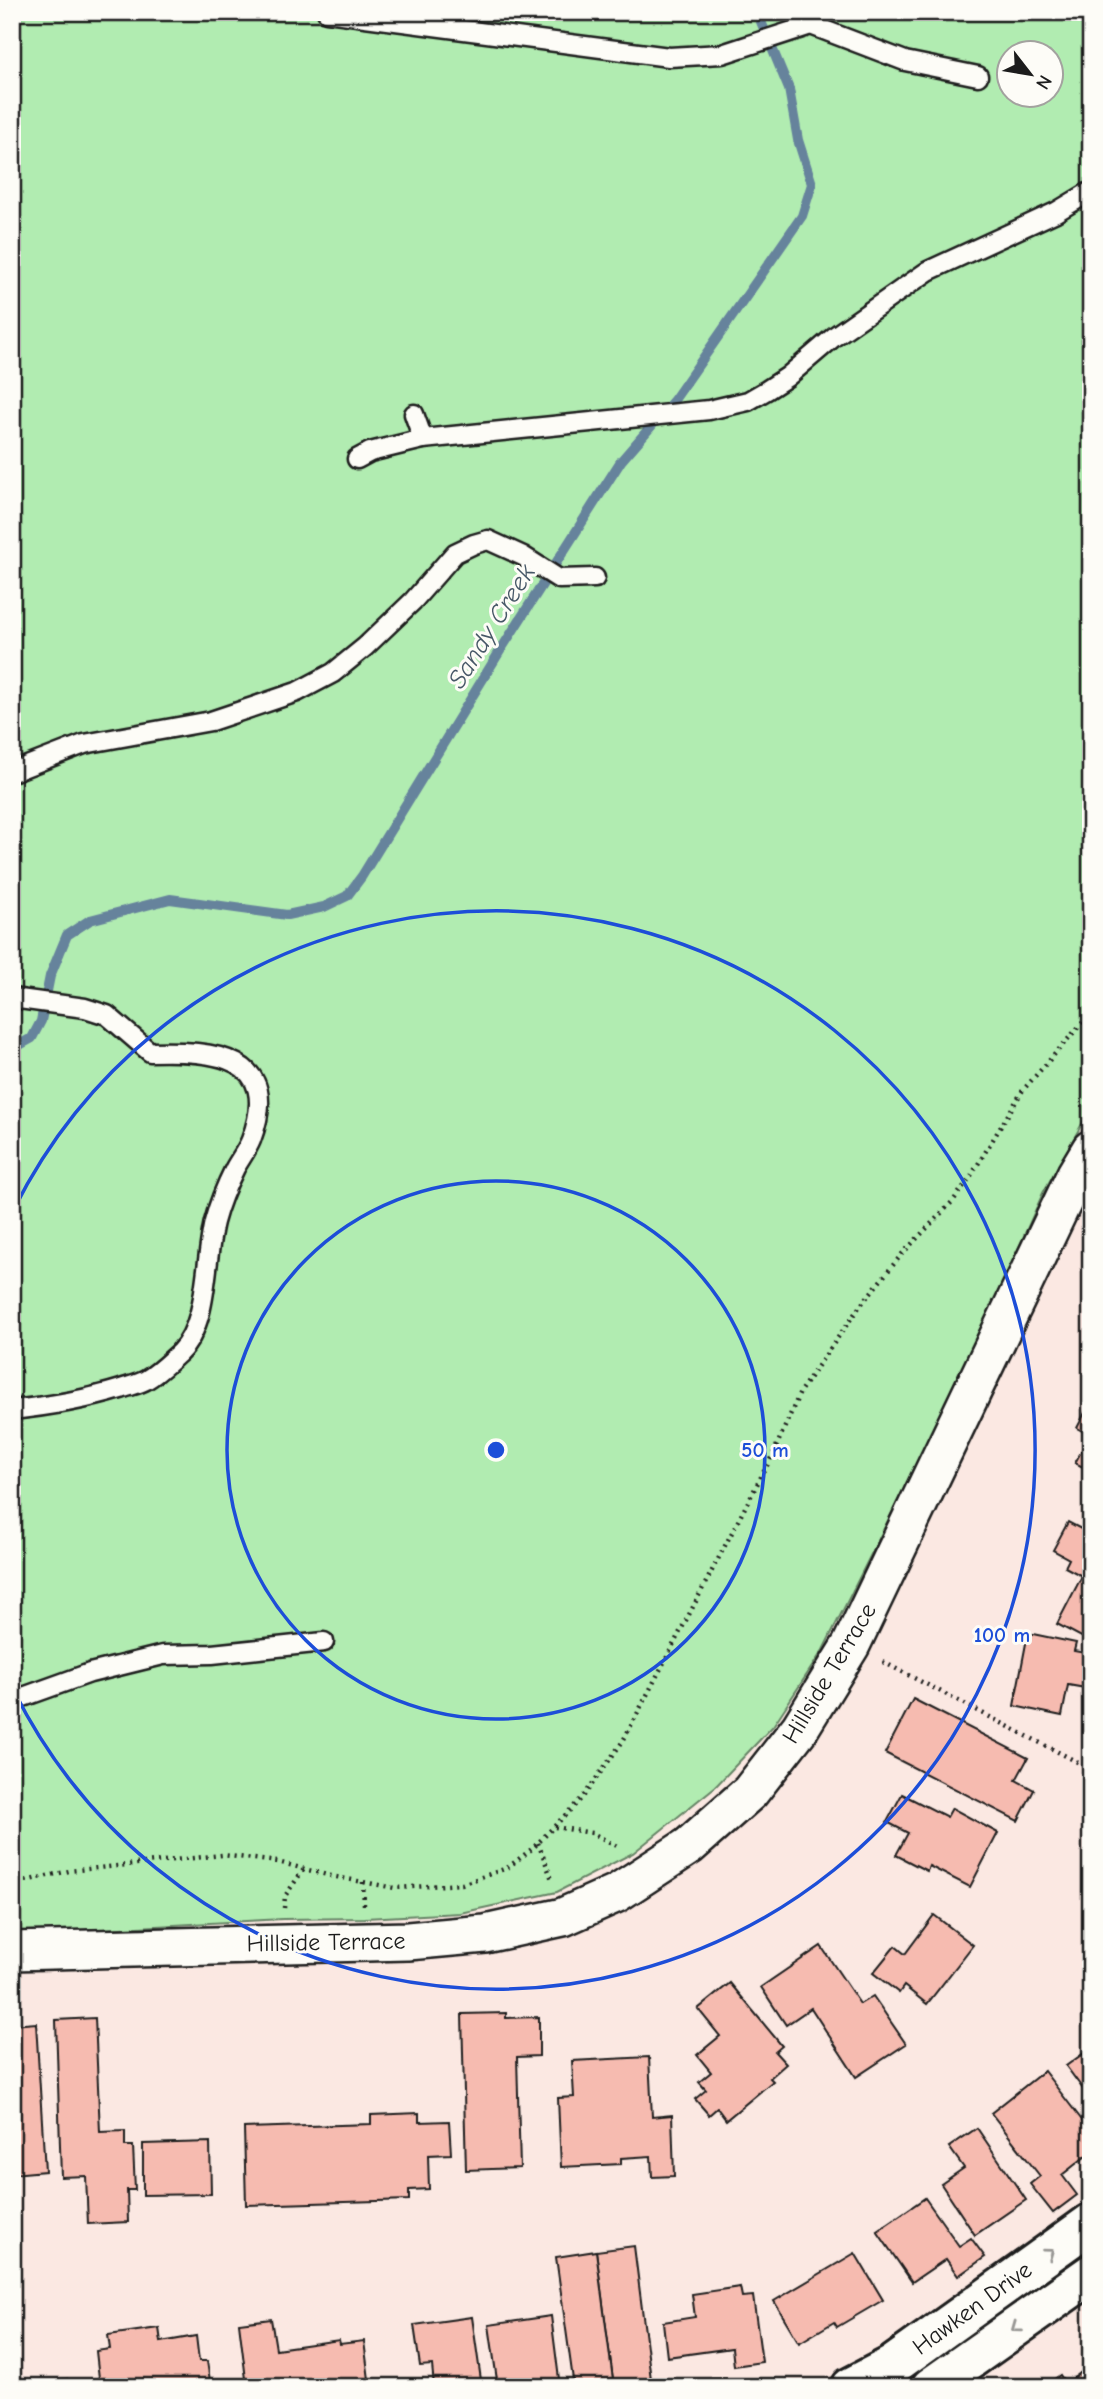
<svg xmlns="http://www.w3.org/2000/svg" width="1103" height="2399" font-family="'Comic Neue',sans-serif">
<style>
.green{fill:#b1ecb1;stroke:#668466;stroke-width:2;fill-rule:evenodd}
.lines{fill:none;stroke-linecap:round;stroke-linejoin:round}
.stream{stroke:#66839c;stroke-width:10}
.building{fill:#f6bbb0;stroke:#1c1c1c;stroke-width:2}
.lane-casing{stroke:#1c1c1c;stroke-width:23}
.street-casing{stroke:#1c1c1c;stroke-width:42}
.secondary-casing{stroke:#1c1c1c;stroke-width:44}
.path{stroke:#1c1c1c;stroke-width:4.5;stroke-dasharray:2 5;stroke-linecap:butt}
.lane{stroke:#fdfcf7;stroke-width:18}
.street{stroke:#fdfcf7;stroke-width:37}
.secondary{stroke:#fdfcf7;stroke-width:38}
.oneway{stroke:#989794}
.ring{fill:none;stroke:#1d4ed8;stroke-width:3.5}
.labels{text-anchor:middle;stroke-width:6;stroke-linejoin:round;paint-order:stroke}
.street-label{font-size:24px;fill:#1c1c1c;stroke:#fdfcf7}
.water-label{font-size:26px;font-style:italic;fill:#475867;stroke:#fdfcf7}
.centre{fill:#1d4ed8;stroke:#fdfcf7;stroke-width:3.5}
.ring-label{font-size:21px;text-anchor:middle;font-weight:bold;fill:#1d4ed8;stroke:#fdfcf7;stroke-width:6;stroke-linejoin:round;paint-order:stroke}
</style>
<rect width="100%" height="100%" fill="#fbe8e2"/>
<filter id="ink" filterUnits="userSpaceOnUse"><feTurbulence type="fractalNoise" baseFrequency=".0143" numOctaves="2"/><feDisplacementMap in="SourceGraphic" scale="14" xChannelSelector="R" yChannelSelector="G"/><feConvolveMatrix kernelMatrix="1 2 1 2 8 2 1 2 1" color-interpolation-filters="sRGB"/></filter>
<g filter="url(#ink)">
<!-- green -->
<path class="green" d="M12,12H1091V1108L1043,1193L971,1355L823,1650L773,1726L716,1786L633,1853L557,1892L460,1913L365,1918L283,1919L12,1934ZM1009,52H1050V94H1009Z"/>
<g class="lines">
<!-- stream -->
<polyline class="stream" points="12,1049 32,1038 41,1021 50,976 67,935 90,920 170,899 287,915 324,907 347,896 362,876 500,651 621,461 674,400 802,216 812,184 798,140 789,89 757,12"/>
</g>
<!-- building -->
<g class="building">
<polygon points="1091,1401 1091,1471 1075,1463 1090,1435 1077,1428"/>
<polygon points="1090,1520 1091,1633 1087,1640 1057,1624 1082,1576 1065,1567 1069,1559 1053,1550 1068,1522 1085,1531"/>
<polygon points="1028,1633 1076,1643 1074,1651 1091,1654 1091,1689 1068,1685 1062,1716 1014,1706"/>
<polygon points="913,1699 1028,1758 1016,1780 1034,1790 1018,1821 885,1753"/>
<polygon points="902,1794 947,1817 952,1808 998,1833 970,1887 929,1866 927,1871 896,1855 908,1833 887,1822"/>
<polygon points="934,1915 973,1945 927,2004 904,1986 899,1993 873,1973 895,1946 905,1954"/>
<polygon points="821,1946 860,2004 873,1996 906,2044 856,2077 811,2008 786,2025 761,1987"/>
<polygon points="730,1983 782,2046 775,2052 786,2064 770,2078 773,2081 726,2120 717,2108 709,2115 695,2099 706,2090 699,2082 711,2072 697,2055 720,2036 698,2009"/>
<polygon points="506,2013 506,2018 539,2017 539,2056 517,2057 520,2168 466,2170 462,2014"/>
<polygon points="95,2018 100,2132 125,2131 125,2146 133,2146 135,2190 127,2190 128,2222 88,2224 86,2176 61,2177 56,2020"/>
<polygon points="36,2023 45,2171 12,2174 12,2025"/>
<polygon points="1091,2048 1091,2100 1066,2066"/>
<polygon points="649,2057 652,2117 672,2115 674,2176 652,2177 651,2156 621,2158 621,2164 561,2167 558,2098 574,2097 572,2061"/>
<polygon points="1044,2071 1091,2132 1091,2152 1062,2175 1077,2195 1053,2213 1030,2184 1040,2176 991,2113"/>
<polygon points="419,2113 419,2122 449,2121 451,2154 428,2155 429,2189 409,2190 409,2200 246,2205 244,2128 371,2124 371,2115"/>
<polygon points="977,2128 1026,2200 975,2235 941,2184 964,2168 949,2147"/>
<polygon points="210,2142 211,2194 143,2195 143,2144"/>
<polygon points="925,2198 959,2246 971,2238 985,2257 958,2276 946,2259 912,2282 877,2231"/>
<polygon points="634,2246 652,2387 614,2387 596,2251"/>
<polygon points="596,2251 614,2387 574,2387 556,2257"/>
<polygon points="855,2253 883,2300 837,2327 834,2322 799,2343 774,2301"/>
<polygon points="740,2287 742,2297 753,2296 762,2362 734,2366 732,2348 667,2357 663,2322 695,2317 692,2294"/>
<polygon points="551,2316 560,2387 498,2387 489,2325"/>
<polygon points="472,2317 482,2387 430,2387 434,2386 432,2365 420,2366 414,2325"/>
<polygon points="271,2319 276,2349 339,2340 340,2344 364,2341 370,2387 247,2387 239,2323"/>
<polygon points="159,2328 161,2342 196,2336 199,2361 207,2361 211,2387 100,2387 96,2351 110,2349 108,2335"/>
<polygon points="1084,2370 1091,2379 1091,2387 1044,2387 1060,2375 1066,2384"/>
<polygon points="67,2379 68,2387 12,2387"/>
</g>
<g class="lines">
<!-- lane casing -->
<g class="lane-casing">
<g id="lane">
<polyline points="327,12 669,57 722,54 811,25 905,61 978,76"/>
<polyline points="414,414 423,439"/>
<polyline points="357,459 370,452 423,439 709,410 748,401 767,390 787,377 835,336 928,271 1056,212 1091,191"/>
<polyline points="12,772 84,744 211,721 297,692 333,673 365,647 413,601 455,553 474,544 488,540 523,556 559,579 595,578"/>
<path d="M12,998L85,1008L107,1015L150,1052C213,1050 283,1055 251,1140C247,1150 240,1159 235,1168C226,1186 219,1203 214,1222C204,1264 209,1323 179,1353C169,1362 158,1373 146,1380C139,1384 129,1386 121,1389C85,1400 50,1406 12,1410"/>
<polyline points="12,1701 90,1673 163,1655 212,1654 324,1642"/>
</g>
</g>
<!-- street casing -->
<g class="street-casing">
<polyline id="street" points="12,1951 408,1941 485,1934 563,1917 617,1893 689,1846 750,1792 800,1728 851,1645 1076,1174 1091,1149"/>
</g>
<!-- secondary casing -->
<g class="secondary-casing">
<g id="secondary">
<polyline points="851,2387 893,2365 1091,2223"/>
<polyline points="931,2387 1091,2274"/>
</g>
</g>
<!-- path -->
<g class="path">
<polyline points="883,1662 1091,1769"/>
<polyline points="555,1827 592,1833 619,1847"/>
<polyline points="538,1843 553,1882"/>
<polyline points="363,1882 364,1905"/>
<polyline points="12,1884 69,1871 222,1855 278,1862 331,1876 395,1888 462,1884 507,1868 533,1848 583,1797 623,1741 774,1452 801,1390 860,1306 902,1254 953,1201 969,1179 1023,1090 1091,1013"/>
<polyline points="284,1908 285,1896 304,1869"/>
</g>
<!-- lane -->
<use href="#lane" class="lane"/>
<!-- street -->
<use href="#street" class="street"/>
<!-- secondary -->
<use href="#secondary" class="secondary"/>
</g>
<!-- one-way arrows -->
<defs><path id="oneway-chevron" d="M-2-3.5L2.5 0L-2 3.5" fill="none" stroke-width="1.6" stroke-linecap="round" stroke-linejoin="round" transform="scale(1.75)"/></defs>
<g class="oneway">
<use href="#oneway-chevron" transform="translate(1049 2253) rotate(-36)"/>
<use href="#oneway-chevron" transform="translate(1016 2328) rotate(144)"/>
</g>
</g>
<!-- distance rings -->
<g class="ring">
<circle cx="496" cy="1450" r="269"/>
<path d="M14 1209A539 539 0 1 1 14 1691"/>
</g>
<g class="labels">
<!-- street labels -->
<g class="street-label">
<text transform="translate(829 1673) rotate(-59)" y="8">Hillside Terrace</text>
<text transform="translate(326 1942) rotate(-1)" y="8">Hillside Terrace</text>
<text transform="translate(972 2308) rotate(-36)" y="8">Hawken Drive</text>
</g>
<!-- water labels -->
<g class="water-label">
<text transform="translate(491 626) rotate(-58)" y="9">Sandy Creek</text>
</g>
</g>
<circle cx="496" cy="1450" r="10" class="centre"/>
<g class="ring-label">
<text x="765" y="1457">50 m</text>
<text x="1002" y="1642">100 m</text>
</g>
<!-- margin -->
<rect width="1103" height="2399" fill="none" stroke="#fdfcf7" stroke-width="42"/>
<rect x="21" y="21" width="1061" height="2357" fill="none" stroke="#1c1c1c" stroke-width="2.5" filter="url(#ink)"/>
<!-- north arrow -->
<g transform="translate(1030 74) rotate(121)"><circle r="33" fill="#fdfcf7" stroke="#a3a29f" stroke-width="2"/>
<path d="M0-5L12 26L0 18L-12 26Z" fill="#1c1c1c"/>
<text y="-10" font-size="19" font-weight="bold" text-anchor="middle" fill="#1c1c1c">N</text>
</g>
</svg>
